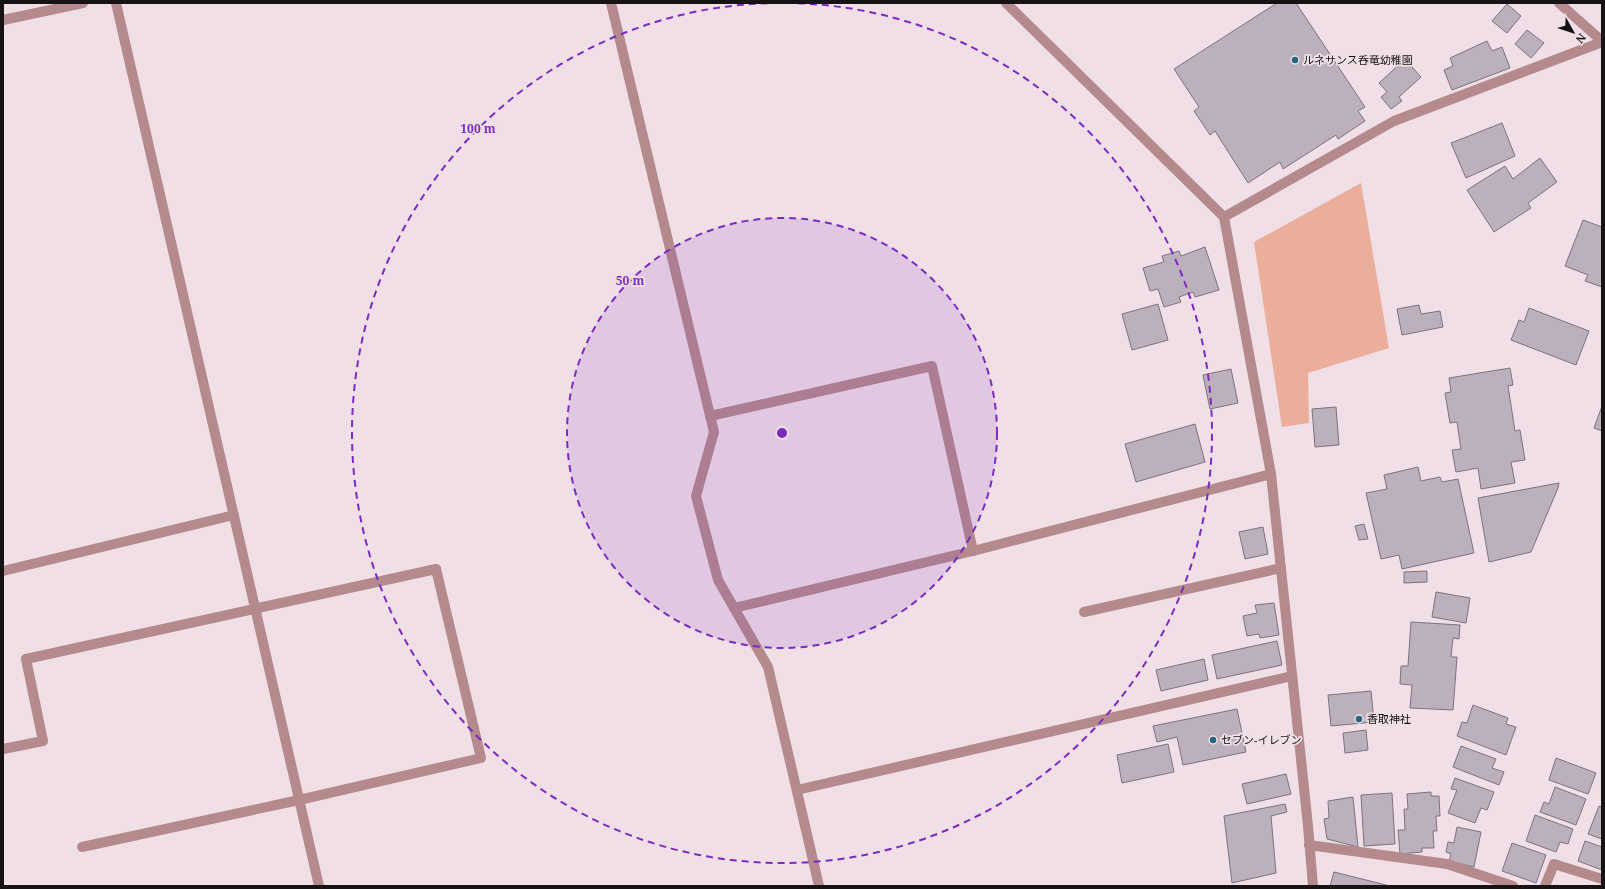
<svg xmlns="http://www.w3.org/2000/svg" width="1605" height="889" font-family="'Noto Serif','Noto Sans JP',serif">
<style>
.green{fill:#eaae9b}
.building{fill:#bcb0bd;stroke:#7c727e}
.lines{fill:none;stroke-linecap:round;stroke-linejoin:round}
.service{stroke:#b48a8d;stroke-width:10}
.minor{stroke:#b48a8d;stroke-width:10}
.tertiary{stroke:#b48a8d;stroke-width:10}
.ring{fill:none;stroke:#7b2cbf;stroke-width:2;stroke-dasharray:7 5}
.poi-dot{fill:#236579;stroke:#f0dfe7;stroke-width:1.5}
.labels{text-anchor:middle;stroke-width:3.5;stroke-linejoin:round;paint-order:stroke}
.poi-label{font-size:11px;fill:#171214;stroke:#f0dfe7;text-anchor:start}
.centre{fill:#7b2cbf;stroke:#f0dfe7;stroke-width:2}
.ring-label{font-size:12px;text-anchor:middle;font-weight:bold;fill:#7b2cbf;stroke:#f0dfe7;stroke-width:3.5;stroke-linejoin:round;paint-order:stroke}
</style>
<rect width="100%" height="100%" fill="#f0dfe7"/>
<!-- green -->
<polygon class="green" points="1361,183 1389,348 1308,373 1309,423 1282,427 1254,242"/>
<!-- building -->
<g class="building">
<polygon points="1277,3 1296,3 1365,107 1358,111 1365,121 1338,139 1336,135 1283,169 1280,162 1248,183 1215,131 1210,135 1194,111 1199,107 1174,69"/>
<polygon points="1507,4 1521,16 1507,33 1492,21"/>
<polygon points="1527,30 1544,43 1531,58 1515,44"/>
<polygon points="1487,41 1492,51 1502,47 1510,68 1452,90 1444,70 1453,66 1450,58"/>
<polygon points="1405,59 1421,77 1399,97 1402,101 1391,109 1381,97 1387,92 1379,83"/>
<polygon points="1502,123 1515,156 1466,178 1451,143"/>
<polygon points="1540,158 1557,182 1528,203 1531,208 1494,232 1467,190 1505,166 1513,179"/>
<polygon points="1583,220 1602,227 1602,287 1585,281 1588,275 1565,266"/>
<polygon points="1205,247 1219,290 1195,297 1193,292 1179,297 1181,302 1164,307 1158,289 1150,291 1143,268 1164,262 1162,256 1179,251 1181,256"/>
<polygon points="1158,304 1168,340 1132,350 1122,314"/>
<polygon points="1419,305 1421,314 1440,311 1443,327 1402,335 1397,309"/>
<polygon points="1529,308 1589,331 1576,365 1511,340 1519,320 1524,322"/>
<polygon points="1510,368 1513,385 1508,386 1515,431 1520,430 1525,460 1511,462 1515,483 1481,489 1478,468 1456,472 1452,450 1461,449 1457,422 1450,423 1445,393 1451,392 1449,378"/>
<polygon points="1231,369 1238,403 1210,409 1203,375"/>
<polygon points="1602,406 1602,431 1594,428"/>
<polygon points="1336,407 1339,445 1315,447 1312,409"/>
<polygon points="1195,424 1205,462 1136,482 1125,444"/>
<polygon points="1418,467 1421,481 1440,477 1442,482 1458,479 1474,553 1402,569 1399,555 1381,559 1366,493 1387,489 1384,475"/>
<polygon points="1559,483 1558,488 1531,552 1489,562 1478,498"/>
<polygon points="1364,524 1368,539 1359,540 1355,526"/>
<polygon points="1263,527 1268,554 1245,559 1239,532"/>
<polygon points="1427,571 1427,582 1404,583 1404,572"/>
<polygon points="1436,592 1470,598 1466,623 1432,617"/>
<polygon points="1274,603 1279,635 1260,638 1259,634 1247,636 1243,616 1257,613 1255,605"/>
<polygon points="1411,622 1460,625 1459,639 1453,638 1451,657 1457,657 1453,710 1410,708 1412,685 1400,684 1401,666 1408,666"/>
<polygon points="1277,641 1282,665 1217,679 1212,655"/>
<polygon points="1204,659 1208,680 1161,691 1156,670"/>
<polygon points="1371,691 1374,722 1331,726 1328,695"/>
<polygon points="1473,705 1508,718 1506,724 1516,727 1506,755 1457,736 1462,722 1467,723"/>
<polygon points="1237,709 1246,752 1183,765 1177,737 1157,742 1153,726"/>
<polygon points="1366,730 1368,750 1345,753 1343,733"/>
<polygon points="1168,744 1174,772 1122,783 1117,755"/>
<polygon points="1461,746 1496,759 1492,768 1504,772 1499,785 1453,767"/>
<polygon points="1556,758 1596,773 1588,794 1549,780"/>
<polygon points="1286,774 1291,794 1247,804 1242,784"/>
<polygon points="1455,778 1494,792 1487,810 1481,808 1475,823 1448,813 1457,790 1451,789"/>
<polygon points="1555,787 1586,799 1576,825 1540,812 1544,802 1549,804"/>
<polygon points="1431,792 1431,796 1439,796 1440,816 1436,816 1437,831 1433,831 1434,848 1422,848 1422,852 1400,854 1398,830 1405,830 1404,809 1408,809 1407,794"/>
<polygon points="1392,793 1395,844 1364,846 1361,795"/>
<polygon points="1353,797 1358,847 1327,839 1324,819 1329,818 1328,801"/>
<polygon points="1285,804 1287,812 1271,816 1276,873 1232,883 1224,816"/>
<polygon points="1599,806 1602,807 1602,839 1588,834"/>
<polygon points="1535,815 1573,829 1568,844 1560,842 1556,852 1526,841"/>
<polygon points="1457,827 1481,832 1474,867 1449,861 1451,854 1446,852 1448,842 1454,843"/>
<polygon points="1585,841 1602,847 1602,870 1578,861"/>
<polygon points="1512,843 1546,855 1536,883 1502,871"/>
<polygon points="1334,872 1390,886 1330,886"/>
</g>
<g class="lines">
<!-- service -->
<g class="service">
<polyline points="710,416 932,366 973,551"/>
<polyline points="1084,612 1281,568"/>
<polyline points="3,749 43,741 26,659"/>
<polyline points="797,790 1292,676"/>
<polyline points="1309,845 1447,864 1513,886"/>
<polyline points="82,847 299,800 481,758 436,569"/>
<polyline points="1545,886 1554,864 1602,879"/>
</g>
<!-- minor -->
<g class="minor">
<polyline points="116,3 319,886"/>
<polyline points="611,3 714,432 696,496 718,580 768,667 819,886"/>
<polyline points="1006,3 1224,217 1271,474 1308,826 1313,886"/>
<polyline points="3,20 83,3"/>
<polyline points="1224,217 1394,121 1602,42"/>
<polyline points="3,571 234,515"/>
<polyline points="734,608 973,551 1271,474"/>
<polyline points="26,659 436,569"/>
</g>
<!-- tertiary -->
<polyline class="tertiary" points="1559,3 1602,41"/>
</g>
<!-- distance rings -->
<circle cx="782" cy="433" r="215" fill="#7b2cbf" fill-opacity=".12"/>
<g class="ring">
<circle cx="782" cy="433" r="215"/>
<path d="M786 3A430 430 0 1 1 778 3"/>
</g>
<!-- markers -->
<g class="poi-dot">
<circle cx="1295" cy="60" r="4"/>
<circle cx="1359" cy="719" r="4"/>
<circle cx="1213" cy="740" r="4"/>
</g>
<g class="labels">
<!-- poi labels -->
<g class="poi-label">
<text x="1303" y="64">ルネサンス呑竜幼稚園</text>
<text x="1367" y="723">香取神社</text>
<text x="1221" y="744">セブン-イレブン</text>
</g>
</g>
<circle cx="782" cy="433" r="6" class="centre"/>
<g class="ring-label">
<text x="478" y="133">100 m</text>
<text x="630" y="285">50 m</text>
</g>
<!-- border -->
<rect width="1605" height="889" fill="none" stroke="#171214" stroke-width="8"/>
<!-- north arrow -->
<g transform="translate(1573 32) rotate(129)" stroke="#f0dfe7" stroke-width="3" paint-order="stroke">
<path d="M0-3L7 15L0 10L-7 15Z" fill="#171214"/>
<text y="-6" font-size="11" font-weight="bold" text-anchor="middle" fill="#171214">N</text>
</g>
</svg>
